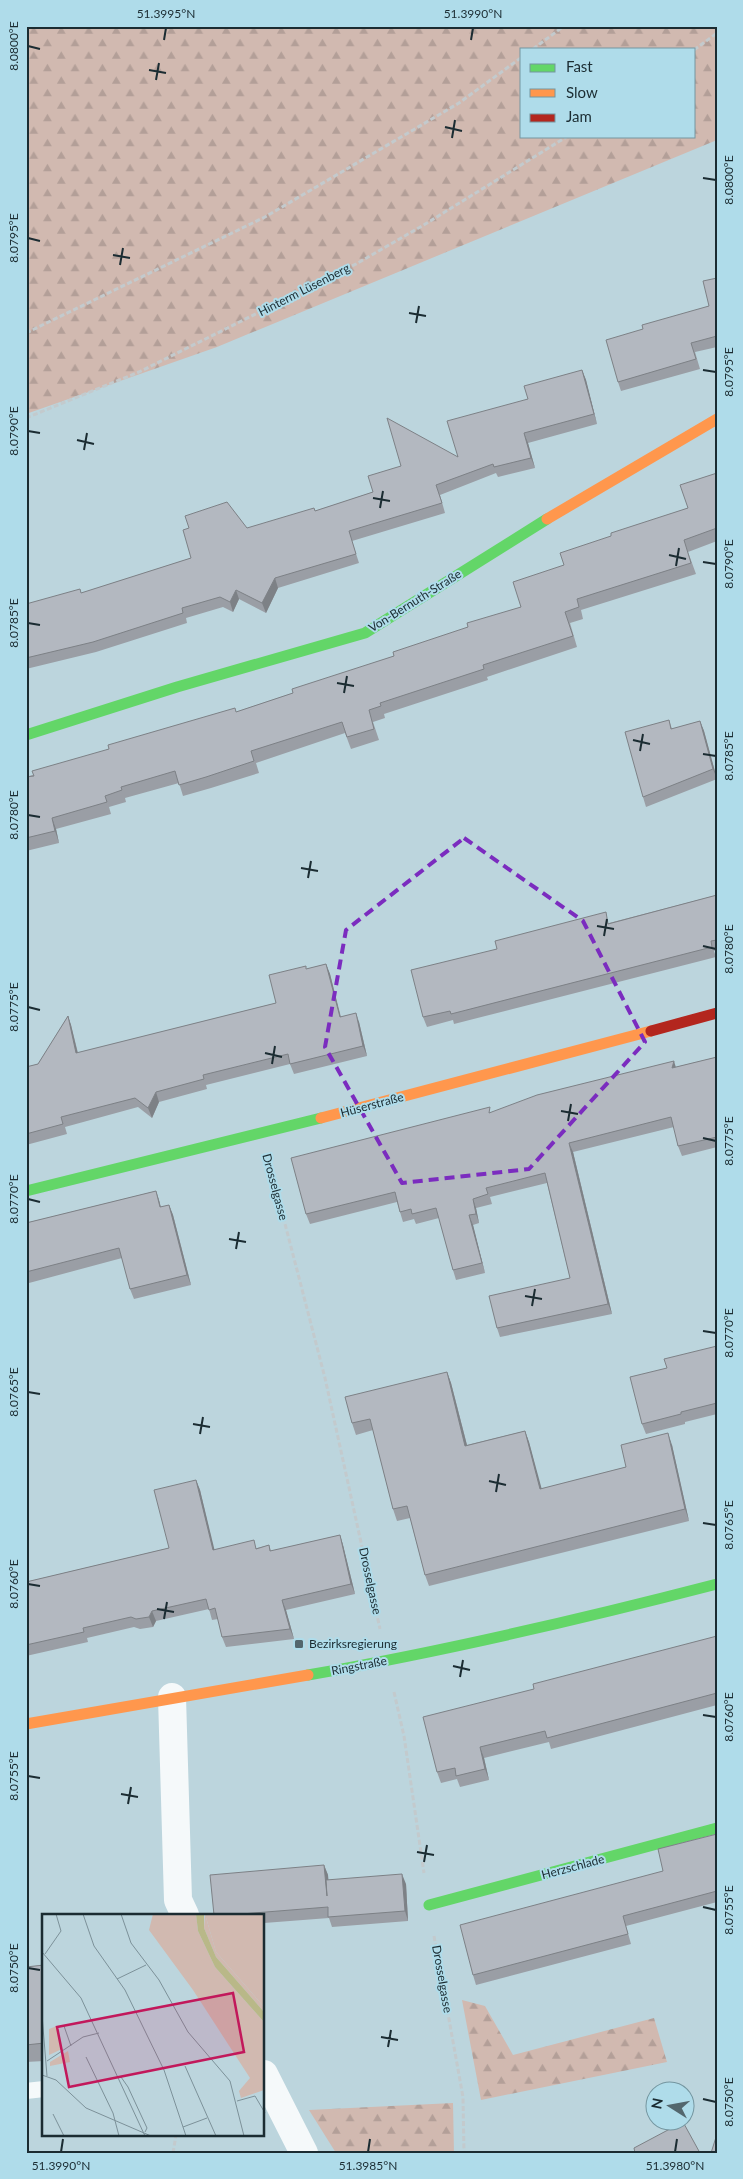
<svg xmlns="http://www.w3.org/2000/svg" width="743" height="2179" font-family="Lato,sans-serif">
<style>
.forest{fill:url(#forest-firs);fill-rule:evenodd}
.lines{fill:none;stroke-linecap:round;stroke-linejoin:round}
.path{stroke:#c3cacd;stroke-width:3;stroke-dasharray:5 2.5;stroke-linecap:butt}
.lane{stroke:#f5f9fa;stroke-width:16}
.street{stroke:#f5f9fa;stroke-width:28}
.fast{stroke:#63d668;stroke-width:11}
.slow{stroke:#ff974d;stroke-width:11}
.jam{stroke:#b3261e;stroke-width:11}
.wall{fill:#9a9ea5}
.shaded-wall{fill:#7d8186}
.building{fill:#b3b8c0;stroke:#7d8186}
.marked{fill:none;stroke:#7b2cbf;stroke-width:4;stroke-dasharray:10 6;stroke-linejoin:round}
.ticks{fill:none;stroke:#1b2c32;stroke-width:2}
.poi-dot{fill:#53676e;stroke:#afdcea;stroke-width:2}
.labels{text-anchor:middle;stroke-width:4;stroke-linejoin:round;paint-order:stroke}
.street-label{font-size:12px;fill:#1b2c32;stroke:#afdcea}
.poi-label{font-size:12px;fill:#1b2c32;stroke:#afdcea;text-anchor:start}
.inset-road{fill:none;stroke:#7c9199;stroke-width:1}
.view{fill:#c2185b;fill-opacity:0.15;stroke:#c2185b;stroke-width:2.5}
.inset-edge{fill:none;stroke:#1b2c32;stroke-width:2.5}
.neatline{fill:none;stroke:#1b2c32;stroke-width:2}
.ticks-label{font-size:12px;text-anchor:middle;fill:#1b2c32}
</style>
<defs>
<pattern id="forest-firs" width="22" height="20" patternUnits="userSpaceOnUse" patternTransform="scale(1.25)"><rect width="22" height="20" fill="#d1b9b0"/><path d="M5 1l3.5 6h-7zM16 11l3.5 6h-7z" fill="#b39f98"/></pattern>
</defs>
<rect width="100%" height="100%" fill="#bcd5dd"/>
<!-- forest -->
<g class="forest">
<path d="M26,26H717V140L217,347L26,414ZM522,49H694V136H522Z"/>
<polygon points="462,2000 485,2006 513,2055 654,2018 667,2062 481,2100"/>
<polygon points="453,2103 454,2153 336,2153 309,2110"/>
</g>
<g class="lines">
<!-- path -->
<g class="path">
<polyline points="533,49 564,26"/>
<polyline points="694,50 717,33"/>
<polyline points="26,333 265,217 459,103 522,57"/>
<polyline points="26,418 139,372 356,264 427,223 568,136"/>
<polyline points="270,1166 325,1378 380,1629"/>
<polyline points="394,1692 404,1736 424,1873"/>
<polyline points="434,1936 463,2097 464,2153"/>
<polyline points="173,2153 176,2135"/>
</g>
<!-- lane -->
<polyline class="lane" points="26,2091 44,2089"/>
<!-- street -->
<g class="street">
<polyline points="172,1697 178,1900 185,1915"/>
<polyline points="264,2074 304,2153"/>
</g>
<!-- fast -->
<g class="fast">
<polyline points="26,735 177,687 365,633 547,519"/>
<polyline points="26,1191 321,1118"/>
<path d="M308,1675C445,1651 582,1619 717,1584"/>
<polyline points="429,1905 717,1828"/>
</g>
<!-- slow -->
<g class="slow">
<polyline points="547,519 717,419"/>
<polyline points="321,1118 651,1031"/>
<polyline points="26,1724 308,1675"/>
</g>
<!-- jam -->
<polyline class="jam" points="651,1031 717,1013"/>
</g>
<!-- wall -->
<g class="wall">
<polygon points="717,278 717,347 695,352 700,369 621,391 618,382 643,329 709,306"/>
<polygon points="582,370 586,380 597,424 528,443 535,468 498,477 496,473 440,495 445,513 352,541 359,563 278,588 266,613 239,599 233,612 223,607 186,618 187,623 96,652 26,669 26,604 82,593 191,558 247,528 315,511 373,492 458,457 528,399"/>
<polygon points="717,473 717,541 688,552 696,574 581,610 583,619 570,623 577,647 487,677 488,680 384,714 385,718 373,722 379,740 351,749 345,733 256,763 259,773 211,788 183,796 179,783 125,798 126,802 109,807 111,814 56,829 59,843 26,851 26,777 236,712 293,693 394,656 521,607 564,565 611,536 688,508"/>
<polygon points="669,720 672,729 700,721 704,731 717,779 646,807 643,797"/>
<polygon points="717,895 717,950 714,951 716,957 454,1024 453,1020 427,1027 423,1017 609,923"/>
<polygon points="326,964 330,974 341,1017 359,1022 367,1056 294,1074 290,1064 206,1085 207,1089 159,1102 152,1118 138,1107 65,1127 67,1134 26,1145 26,1067 38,1064 68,1016 71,1025 78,1053 276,1003 307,969"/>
<polygon points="717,1057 717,1147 682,1156 678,1146 674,1127 573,1152 612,1314 500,1337 497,1328 570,1278 547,1183 490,1197 492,1204 476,1208 479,1223 473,1225 485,1273 456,1280 453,1270 439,1218 416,1224 414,1219 403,1222 397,1202 310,1224 306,1214 492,1112"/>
<polygon points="156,1191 161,1207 169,1205 173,1215 191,1285 134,1299 130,1289 122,1258 29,1283 26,1276 26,1223"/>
<polygon points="717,1346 717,1414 685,1422 685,1424 646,1434 642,1424 667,1368"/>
<polygon points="447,1372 451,1383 467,1445 525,1431 529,1442 541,1489 626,1467 672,1445 689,1521 429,1586 425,1575 410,1518 397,1521 393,1509 373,1430 356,1435 352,1423"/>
<polygon points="196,1480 200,1490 214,1550 257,1548 269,1545 271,1551 340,1535 343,1545 355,1594 286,1610 294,1639 226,1647 222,1637 218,1619 212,1620 209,1609 156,1621 153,1627 140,1629 134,1627 87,1638 88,1642 26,1656 26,1582 169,1548"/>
<polygon points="717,1636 717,1705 551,1749 549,1742 484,1758 489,1780 460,1787 457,1779 441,1783 437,1772 534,1689"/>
<polygon points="717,1834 717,1902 626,1926 631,1944 476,1985 473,1975 663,1871"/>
<polygon points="324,1865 328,1875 328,1880 406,1884 408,1921 332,1927 329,1918 264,1923 264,1915 214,1915"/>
<polygon points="44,1965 44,2061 26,2062 26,1967"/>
</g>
<!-- shaded-wall -->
<g class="shaded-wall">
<polygon points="582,370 586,380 597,424 594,414"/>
<polygon points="524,433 528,443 535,468 531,458"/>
<polygon points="275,578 278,588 266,613 262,603"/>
<polygon points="236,590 239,599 233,612 230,602"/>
<polygon points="700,721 704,731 717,779 713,769"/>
<polygon points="52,818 56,829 59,843 55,831"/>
<polygon points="326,964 330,974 343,1027 340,1017"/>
<polygon points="356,1013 359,1022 367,1056 363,1046"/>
<polygon points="68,1016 71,1025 80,1063 76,1053"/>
<polygon points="674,1061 677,1071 672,1068"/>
<polygon points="156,1092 159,1102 152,1118 148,1108"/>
<polygon points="569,1143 573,1152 612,1314 608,1304"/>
<polygon points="156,1191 159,1200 163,1217 160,1207"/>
<polygon points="473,1199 476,1208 479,1223 476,1214"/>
<polygon points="169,1205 173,1215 191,1285 187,1275"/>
<polygon points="469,1215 473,1225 485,1273 482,1263"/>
<polygon points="447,1372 451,1383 470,1457 465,1446"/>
<polygon points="525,1431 529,1442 545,1501 540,1489"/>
<polygon points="668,1433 672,1445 689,1521 685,1509"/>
<polygon points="196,1480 200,1490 217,1560 213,1550"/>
<polygon points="340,1535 343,1545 355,1594 351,1584"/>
<polygon points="282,1600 286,1610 294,1639 290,1629"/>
<polygon points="152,1611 156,1621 153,1627 149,1617"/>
<polygon points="480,1747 484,1758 489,1780 485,1769"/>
<polygon points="324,1865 328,1875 331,1906 327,1896"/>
<polygon points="402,1874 406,1884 408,1921 405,1911"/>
</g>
<!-- building -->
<g class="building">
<polygon points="717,278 717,336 691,343 696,359 618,382 606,340 643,329 642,325 709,306 703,281"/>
<polygon points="582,370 594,414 524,433 531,458 494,467 493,464 436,485 442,503 349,531 356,554 275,578 262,603 236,590 230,602 220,597 182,608 183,613 93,642 26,658 26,604 80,589 81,593 191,558 183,530 189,528 185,516 227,502 247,528 314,508 315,511 373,492 368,476 401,466 387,418 458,457 447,421 528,399 524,386"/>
<polygon points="717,473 717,528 684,540 691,563 577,599 579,607 565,612 573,636 483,665 484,669 380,703 381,706 369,710 374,729 347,737 342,722 251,751 254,761 206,777 179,785 175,771 121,787 122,790 105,796 107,802 52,818 55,831 26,838 26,777 34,776 32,771 109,749 108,745 235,708 236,712 293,693 292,689 394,656 393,652 468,627 467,623 521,607 513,582 564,565 560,553 611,536 611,533 688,508 680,485"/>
<polygon points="669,720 671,729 700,721 713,769 643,797 625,732"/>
<polygon points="717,895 717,940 711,941 712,947 451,1014 450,1011 423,1017 411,970 497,949 495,941 606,912 608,924"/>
<polygon points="326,964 340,1017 356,1013 363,1046 290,1064 288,1054 203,1075 204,1079 156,1092 148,1108 135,1098 61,1117 63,1124 26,1134 26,1067 38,1064 68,1016 76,1053 276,1003 269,975 306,966 306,969"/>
<polygon points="717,1057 717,1137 678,1146 671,1117 569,1143 608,1304 497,1328 489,1296 570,1278 545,1173 486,1188 488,1194 473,1199 476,1214 469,1215 482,1263 453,1270 436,1208 412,1214 411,1209 400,1212 395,1192 306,1214 291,1158 490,1107 489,1113 537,1095 674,1061 672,1068"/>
<polygon points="156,1191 160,1207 169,1205 187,1275 130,1289 119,1248 26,1272 26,1223"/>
<polygon points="717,1346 717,1403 681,1412 681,1414 642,1424 630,1377 667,1368 664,1359"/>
<polygon points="447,1372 465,1446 525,1431 540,1489 626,1467 621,1445 668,1433 685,1509 425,1575 407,1506 393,1509 370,1419 352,1423 345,1397"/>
<polygon points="196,1480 213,1550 254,1540 256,1549 269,1545 270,1551 340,1535 351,1584 282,1600 290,1629 222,1637 215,1608 209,1610 206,1599 152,1611 149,1617 136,1619 131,1617 83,1628 84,1632 26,1645 26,1582 169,1548 154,1490"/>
<polygon points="717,1636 717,1693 547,1738 545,1731 480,1747 485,1769 456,1776 455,1768 437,1772 423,1717 534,1689 533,1684"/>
<polygon points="717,1834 717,1891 623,1916 628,1934 473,1975 460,1925 663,1871 658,1849"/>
<polygon points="324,1865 327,1896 326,1880 402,1874 405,1911 328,1917 328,1907 229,1915 214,1915 210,1875"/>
<polygon points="44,1965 44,2043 26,2045 26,1967"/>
<polygon points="683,2122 700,2153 635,2153 634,2148"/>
<polygon points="717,2134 717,2153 711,2153"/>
</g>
<!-- marked area -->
<path class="marked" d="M464,838L583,921L645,1042L529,1169L402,1183L325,1047L346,930Z"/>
<!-- ticks -->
<path class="ticks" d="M164,40L166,28M471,40L473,28M28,46L40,49M149,70L166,73M156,80L159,63M445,127L462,131M452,138L455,120M703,178L716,180M28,238L40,241M113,255L130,258M120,265L123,248M409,313L426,316M416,323L419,306M703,370L716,372M28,431L40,433M77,440L94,444M84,450L87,433M373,498L390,501M380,508L383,491M669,555L686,559M703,562L716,564M676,566L679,548M28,623L40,625M337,683L354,686M344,693L347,676M633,740L650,744M640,751L643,734M703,754L716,756M28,815L40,817M301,868L318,871M308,878L311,861M597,926L614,929M604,936L607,919M703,946L716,949M28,1007L40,1010M265,1053L282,1057M272,1064L275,1046M561,1111L578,1114M568,1121L571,1104M703,1138L716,1141M28,1199L40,1202M229,1239L246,1242M236,1249L239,1232M525,1296L542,1299M532,1306L535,1289M703,1331L716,1333M28,1392L40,1394M193,1424L210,1427M200,1434L203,1417M489,1481L506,1485M496,1492L499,1474M703,1523L716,1525M28,1584L40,1586M157,1609L174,1612M164,1619L167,1602M453,1666L470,1670M460,1677L463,1660M703,1715L716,1717M28,1776L40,1778M121,1794L138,1797M128,1804L131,1787M417,1852L434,1855M424,1862L427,1845M703,1907L716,1910M28,1968L40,1970M381,2037L398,2040M388,2047L391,2030M703,2099L716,2102M61,2152L63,2139M368,2152L370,2139M675,2152L677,2139"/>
<!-- markers -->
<rect class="poi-dot" x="294" y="1639" width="10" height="10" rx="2.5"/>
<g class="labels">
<!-- street labels -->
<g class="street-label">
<text transform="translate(304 290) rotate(-27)" y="4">Hinterm Lüsenberg</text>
<text transform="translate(415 601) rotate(-32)" y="4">Von-Bernuth-Straße</text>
<text transform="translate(372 1105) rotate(-15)" y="4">Hüserstraße</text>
<text transform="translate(275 1187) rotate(75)" y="4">Drosselgasse</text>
<text transform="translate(370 1581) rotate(78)" y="4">Drosselgasse</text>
<text transform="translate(359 1666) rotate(-11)" y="4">Ringstraße</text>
<text transform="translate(573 1867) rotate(-15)" y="4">Herzschlade</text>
<text transform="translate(442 1979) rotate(80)" y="4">Drosselgasse</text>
</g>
<!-- poi labels -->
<g class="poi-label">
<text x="309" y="1648">Bezirksregierung</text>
</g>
</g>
<!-- overview -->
<g transform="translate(42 1914)">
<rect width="222" height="222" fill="#bcd5dd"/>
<path d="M163,0H222V93L174,38Z" fill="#d1b9b0"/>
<path d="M111,0H154L156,17L173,53L222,108V176L199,184L197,177L208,164L151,76L107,16ZM163,0L174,38L222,93V98L174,43L162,14ZM15,112L20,135L7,141V115ZM26,137L28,148L8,152V148Z" fill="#d1b9b0"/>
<path d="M154,0H162V14L174,43L222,98V108L173,53L156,17Z" fill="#b9b888"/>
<path class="inset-road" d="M41,0L52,32L83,76L122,156L144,222M79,0L89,29L117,66L146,118L188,167L202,222M0,38L39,84L103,222M3,40L19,17L14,0M75,65L104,51M0,101L5,162M22,112L29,132M44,143L71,199L77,222M5,147L41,123L57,119M143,152L174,222M0,161L14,166L44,194L109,222M75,163H79L86,173L105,214L103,218M195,187L213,182L223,199M11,200L22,222M141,213L165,204"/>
<path class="view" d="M191,79L202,138L27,173L15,113Z"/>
<rect width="222" height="222" class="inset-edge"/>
</g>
<!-- border -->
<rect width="743" height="2179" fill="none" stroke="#afdcea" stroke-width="55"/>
<!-- legend -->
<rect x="520" y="48" width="175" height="90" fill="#afdcea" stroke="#7496a0"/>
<rect x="530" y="64" width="25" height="8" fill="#63d668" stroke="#7496a0"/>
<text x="566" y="72" font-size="15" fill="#1b2c32">Fast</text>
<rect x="530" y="89" width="25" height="8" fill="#ff974d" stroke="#7496a0"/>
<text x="566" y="98" font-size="15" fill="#1b2c32">Slow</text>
<rect x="530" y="114" width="25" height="8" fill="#b3261e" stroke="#7496a0"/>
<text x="566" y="122" font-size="15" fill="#1b2c32">Jam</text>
<!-- north arrow -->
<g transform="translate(670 2106) rotate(281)"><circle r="24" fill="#afdcea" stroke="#7496a0"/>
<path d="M0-4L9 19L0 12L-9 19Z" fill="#53676e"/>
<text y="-8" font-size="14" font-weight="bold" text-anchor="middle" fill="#1b2c32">N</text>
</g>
<rect x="28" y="28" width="688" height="2124" class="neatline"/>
<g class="ticks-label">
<text x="166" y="18">51.3995°N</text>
<text x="473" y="18">51.3990°N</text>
<text transform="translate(14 46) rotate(-90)" y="4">8.0800°E</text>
<text transform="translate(729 180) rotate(-90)" y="4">8.0800°E</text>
<text transform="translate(14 238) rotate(-90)" y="4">8.0795°E</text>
<text transform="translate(729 372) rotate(-90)" y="4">8.0795°E</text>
<text transform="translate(14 431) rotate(-90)" y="4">8.0790°E</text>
<text transform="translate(729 564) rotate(-90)" y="4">8.0790°E</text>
<text transform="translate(14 623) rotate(-90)" y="4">8.0785°E</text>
<text transform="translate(729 756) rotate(-90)" y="4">8.0785°E</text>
<text transform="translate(14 815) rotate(-90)" y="4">8.0780°E</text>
<text transform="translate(729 949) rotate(-90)" y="4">8.0780°E</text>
<text transform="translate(14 1007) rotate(-90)" y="4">8.0775°E</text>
<text transform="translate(729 1141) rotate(-90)" y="4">8.0775°E</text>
<text transform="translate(14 1199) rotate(-90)" y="4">8.0770°E</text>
<text transform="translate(729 1333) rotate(-90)" y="4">8.0770°E</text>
<text transform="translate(14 1392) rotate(-90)" y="4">8.0765°E</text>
<text transform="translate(729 1525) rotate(-90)" y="4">8.0765°E</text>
<text transform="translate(14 1584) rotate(-90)" y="4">8.0760°E</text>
<text transform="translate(729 1717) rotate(-90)" y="4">8.0760°E</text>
<text transform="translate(14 1776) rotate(-90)" y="4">8.0755°E</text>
<text transform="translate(729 1910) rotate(-90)" y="4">8.0755°E</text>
<text transform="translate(14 1968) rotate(-90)" y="4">8.0750°E</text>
<text transform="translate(729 2102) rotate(-90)" y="4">8.0750°E</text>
<text x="61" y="2170">51.3990°N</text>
<text x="368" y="2170">51.3985°N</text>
<text x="675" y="2170">51.3980°N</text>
</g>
</svg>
